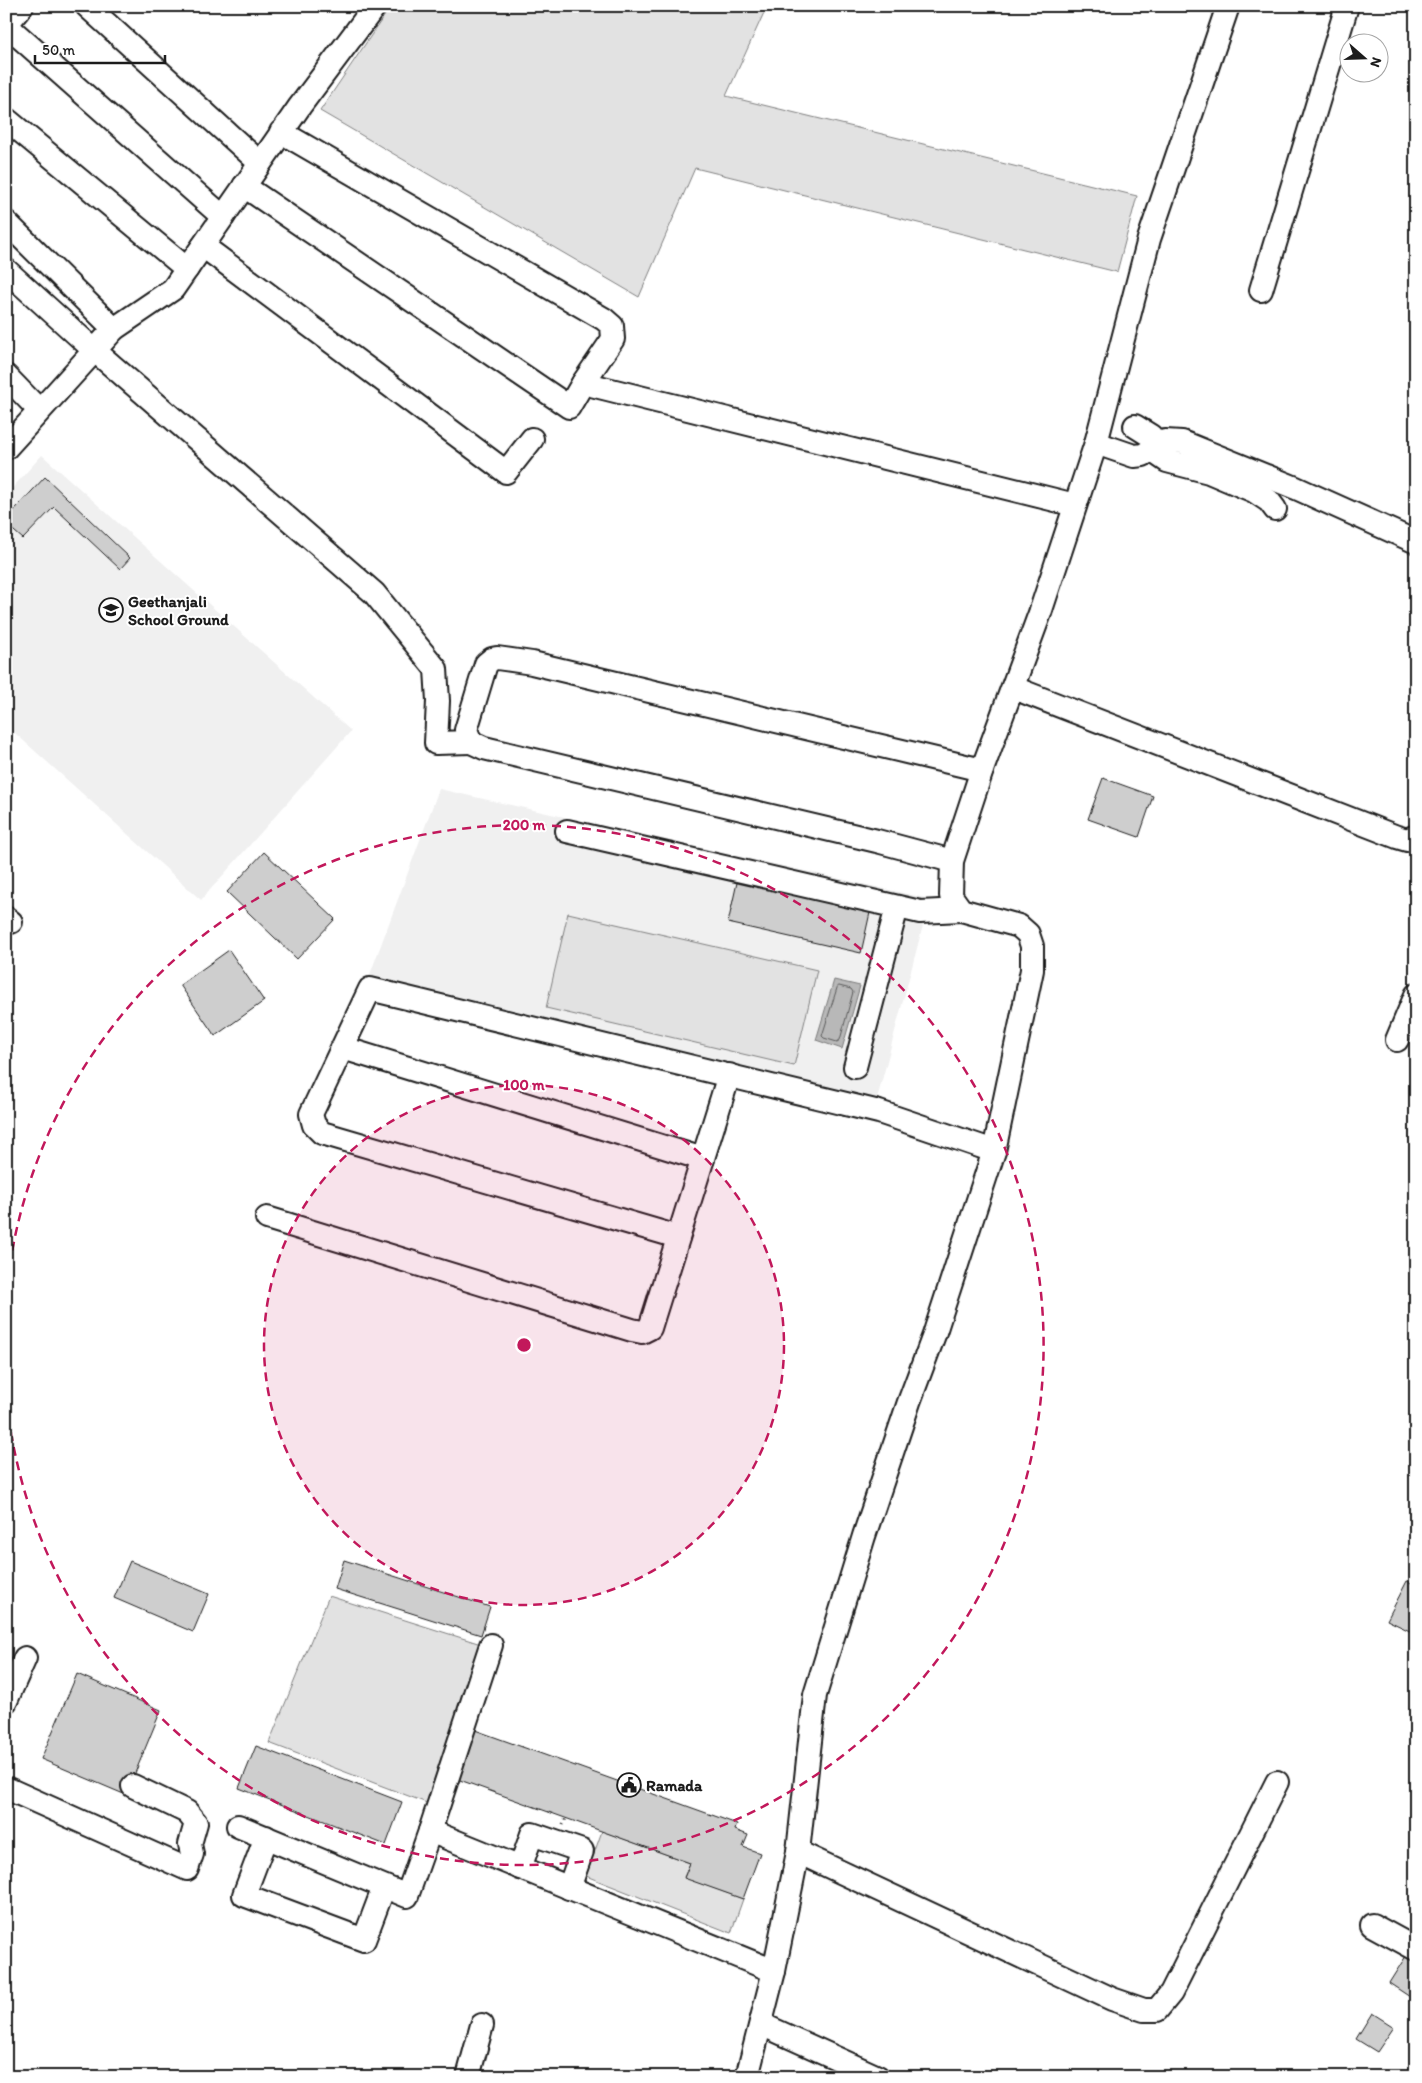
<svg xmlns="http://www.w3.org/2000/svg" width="1422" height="2083" font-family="Itim,sans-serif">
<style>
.built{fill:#f0f0f0}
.green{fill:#e2e2e2;stroke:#7f7f7f}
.water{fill:#b8b8b8;stroke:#7a7a7a}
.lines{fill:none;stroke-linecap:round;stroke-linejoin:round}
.shore{stroke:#5a5a5a;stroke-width:1}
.building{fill:#cecece;stroke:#1c1c1c}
.minor-casing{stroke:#1c1c1c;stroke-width:26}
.path{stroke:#1c1c1c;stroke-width:3;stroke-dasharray:1 4;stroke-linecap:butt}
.minor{stroke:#fff;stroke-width:22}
.ring{fill:none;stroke:#c2185b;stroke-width:2.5;stroke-dasharray:9 6}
.labels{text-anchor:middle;stroke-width:4;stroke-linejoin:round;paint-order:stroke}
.poi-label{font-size:16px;font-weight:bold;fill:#1c1c1c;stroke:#fff;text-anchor:start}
.centre{fill:#c2185b;stroke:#fff;stroke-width:2.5}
.ring-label{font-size:15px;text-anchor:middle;font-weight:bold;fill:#c2185b;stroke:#fff;stroke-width:4;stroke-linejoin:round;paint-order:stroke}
</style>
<rect width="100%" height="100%" fill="#fff"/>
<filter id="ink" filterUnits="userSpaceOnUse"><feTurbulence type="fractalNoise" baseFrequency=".02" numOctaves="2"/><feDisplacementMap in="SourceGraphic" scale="10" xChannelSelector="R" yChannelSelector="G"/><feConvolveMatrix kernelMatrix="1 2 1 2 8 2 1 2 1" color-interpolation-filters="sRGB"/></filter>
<g filter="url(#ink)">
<!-- built -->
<g class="built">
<polygon points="42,455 351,731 201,900 6,725 6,495"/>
<polygon points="439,789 930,899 877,1099 369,977"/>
</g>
<!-- green -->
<g class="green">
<polygon points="391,6 767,6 726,96 1137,196 1117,272 695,168 639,297 320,111"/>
<polygon points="568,913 817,970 794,1066 546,1008"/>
<polygon points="329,1596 481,1644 427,1803 269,1743"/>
<polygon points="602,1831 690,1863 684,1877 743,1899 731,1933 586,1876"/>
</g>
<!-- water -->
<polygon class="water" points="834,980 860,986 842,1049 816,1040"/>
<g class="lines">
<!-- shore -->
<polygon class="shore" points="839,986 851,989 853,992 840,1040 837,1042 824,1038 822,1036 837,988"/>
</g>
<!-- building -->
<g class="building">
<polygon points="45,477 130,558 120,569 54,507 23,539 6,524 6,519"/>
<polygon points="1103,778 1153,796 1139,837 1088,819"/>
<polygon points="264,852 335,919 297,959 227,892"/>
<polygon points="738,878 871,908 861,953 728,923"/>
<polygon points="229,950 264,1001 215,1036 180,985"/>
<polygon points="344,1560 490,1607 481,1635 335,1589"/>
<polygon points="130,1561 209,1594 193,1632 114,1598"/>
<polygon points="1407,1581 1416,1585 1416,1634 1387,1620"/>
<polygon points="77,1674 161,1710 126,1795 41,1759"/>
<polygon points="475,1730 737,1824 735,1830 748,1835 743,1847 760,1853 743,1899 684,1878 690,1863 457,1779"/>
<polygon points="256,1746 402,1802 386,1845 239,1788"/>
<polygon points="1406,1956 1416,1962 1416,1995 1413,1999 1389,1983"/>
<polygon points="1372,2013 1394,2027 1377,2052 1356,2039"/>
</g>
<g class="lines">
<!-- minor casing -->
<g class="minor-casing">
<g id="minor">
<polyline points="87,6 260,163"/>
<polyline points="6,25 223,217"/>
<polyline points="6,25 22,6"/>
<polyline points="6,119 187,269"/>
<polyline points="281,132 604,319 612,326 613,339 583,383"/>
<polyline points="244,186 569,407 583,383 1075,505"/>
<polyline points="6,222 114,329 6,448"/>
<polyline points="203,246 506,472 532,439"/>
<polyline points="6,270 94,350 374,593 436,669 438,701 436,743 471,742"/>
<polyline points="1261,290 1347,6"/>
<polyline points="114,329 173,289 300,106 375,6"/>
<polyline points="6,376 39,410"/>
<polyline points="1135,426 1151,436 1156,445"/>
<polyline points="1096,443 1134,456 1143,455 1165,441 1182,442 1296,488 1416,542"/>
<polyline points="1151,450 1167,461 1209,472 1254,491 1269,501 1275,509"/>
<polyline points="1014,688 1397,837 1407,840 1416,836"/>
<polyline points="567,831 920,912 961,910"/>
<polyline points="952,861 877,841 484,748 471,742 466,730 486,664 492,659 497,658 532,663 982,770"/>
<polyline points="6,918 11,922"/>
<polyline points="1397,1040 1416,995"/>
<polyline points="343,1048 703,1159"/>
<polyline points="855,1067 897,907"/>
<polyline points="267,1218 632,1330 642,1332 650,1328 729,1075"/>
<polyline points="678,1237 322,1133 314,1125 311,1114 370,989 879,1112 994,1151"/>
<polyline points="491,1645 430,1831 774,1971"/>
<polyline points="6,1701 25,1658"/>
<polyline points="6,1788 187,1869 192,1854 190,1844 196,1823 187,1812 133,1786"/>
<polyline points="238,1826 407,1896 430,1831"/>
<polyline points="266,1837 244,1895 364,1940 384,1887"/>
<polyline points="798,1852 1112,1999 1144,2010 1157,2010 1171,1993 1277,1782"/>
<polyline points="520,1868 532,1834 582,1851 569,1888"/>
<polyline points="1372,1925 1416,1949"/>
<polyline points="761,2024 878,2077"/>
<polyline points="468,2077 482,2025"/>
<polyline points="747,2077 774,1971 798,1852 815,1695 864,1536 909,1402 934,1335 994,1151 1032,970 1032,946 1028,934 1019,926 961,910 951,896 952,861 982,770 1040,613 1096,443 1149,239 1228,6"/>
</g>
</g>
<!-- path -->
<polyline class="path" points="563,1825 566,1818"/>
<!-- minor -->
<use href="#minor" class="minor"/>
</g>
</g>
<!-- distance rings -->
<circle cx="524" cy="1345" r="260" fill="#c2185b" fill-opacity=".12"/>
<g class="ring">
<circle cx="524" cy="1345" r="260"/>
<path d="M6 1295A520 520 0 1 1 6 1395"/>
</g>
<!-- icons -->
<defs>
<g id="school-ring" transform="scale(1.25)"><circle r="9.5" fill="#fff" stroke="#1c1c1c" stroke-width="1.5"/><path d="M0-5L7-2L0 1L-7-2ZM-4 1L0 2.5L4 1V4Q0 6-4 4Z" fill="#1c1c1c"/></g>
<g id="civic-ring" transform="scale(1.25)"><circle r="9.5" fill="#fff" stroke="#1c1c1c" stroke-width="1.5"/><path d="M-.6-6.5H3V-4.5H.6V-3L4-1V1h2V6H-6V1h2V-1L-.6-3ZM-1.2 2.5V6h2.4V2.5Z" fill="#1c1c1c"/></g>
</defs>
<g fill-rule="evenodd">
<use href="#school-ring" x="111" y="610"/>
<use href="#civic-ring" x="629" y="1785"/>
</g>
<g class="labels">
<!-- poi labels -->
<g class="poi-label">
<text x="128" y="607">Geethanjali<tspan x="128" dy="18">School Ground</tspan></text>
<text x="646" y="1791">Ramada</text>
</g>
</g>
<circle cx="524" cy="1345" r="8" class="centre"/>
<g class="ring-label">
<text x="524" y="830">200 m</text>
<text x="524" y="1090">100 m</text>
</g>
<!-- margin -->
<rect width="1422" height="2083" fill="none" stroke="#fff" stroke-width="25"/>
<rect x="12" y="12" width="1397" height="2058" fill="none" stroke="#1c1c1c" stroke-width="2" filter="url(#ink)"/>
<!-- north arrow -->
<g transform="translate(1364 58) rotate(110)"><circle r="24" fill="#ffffff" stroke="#a4a4a4"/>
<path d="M0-4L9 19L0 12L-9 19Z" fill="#1c1c1c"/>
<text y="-8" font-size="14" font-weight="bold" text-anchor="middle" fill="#1c1c1c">N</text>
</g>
<!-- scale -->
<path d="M35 55v8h130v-8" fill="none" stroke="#1c1c1c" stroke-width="2.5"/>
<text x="42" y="55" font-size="15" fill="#1c1c1c" stroke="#ffffff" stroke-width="4" paint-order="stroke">50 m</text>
</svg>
